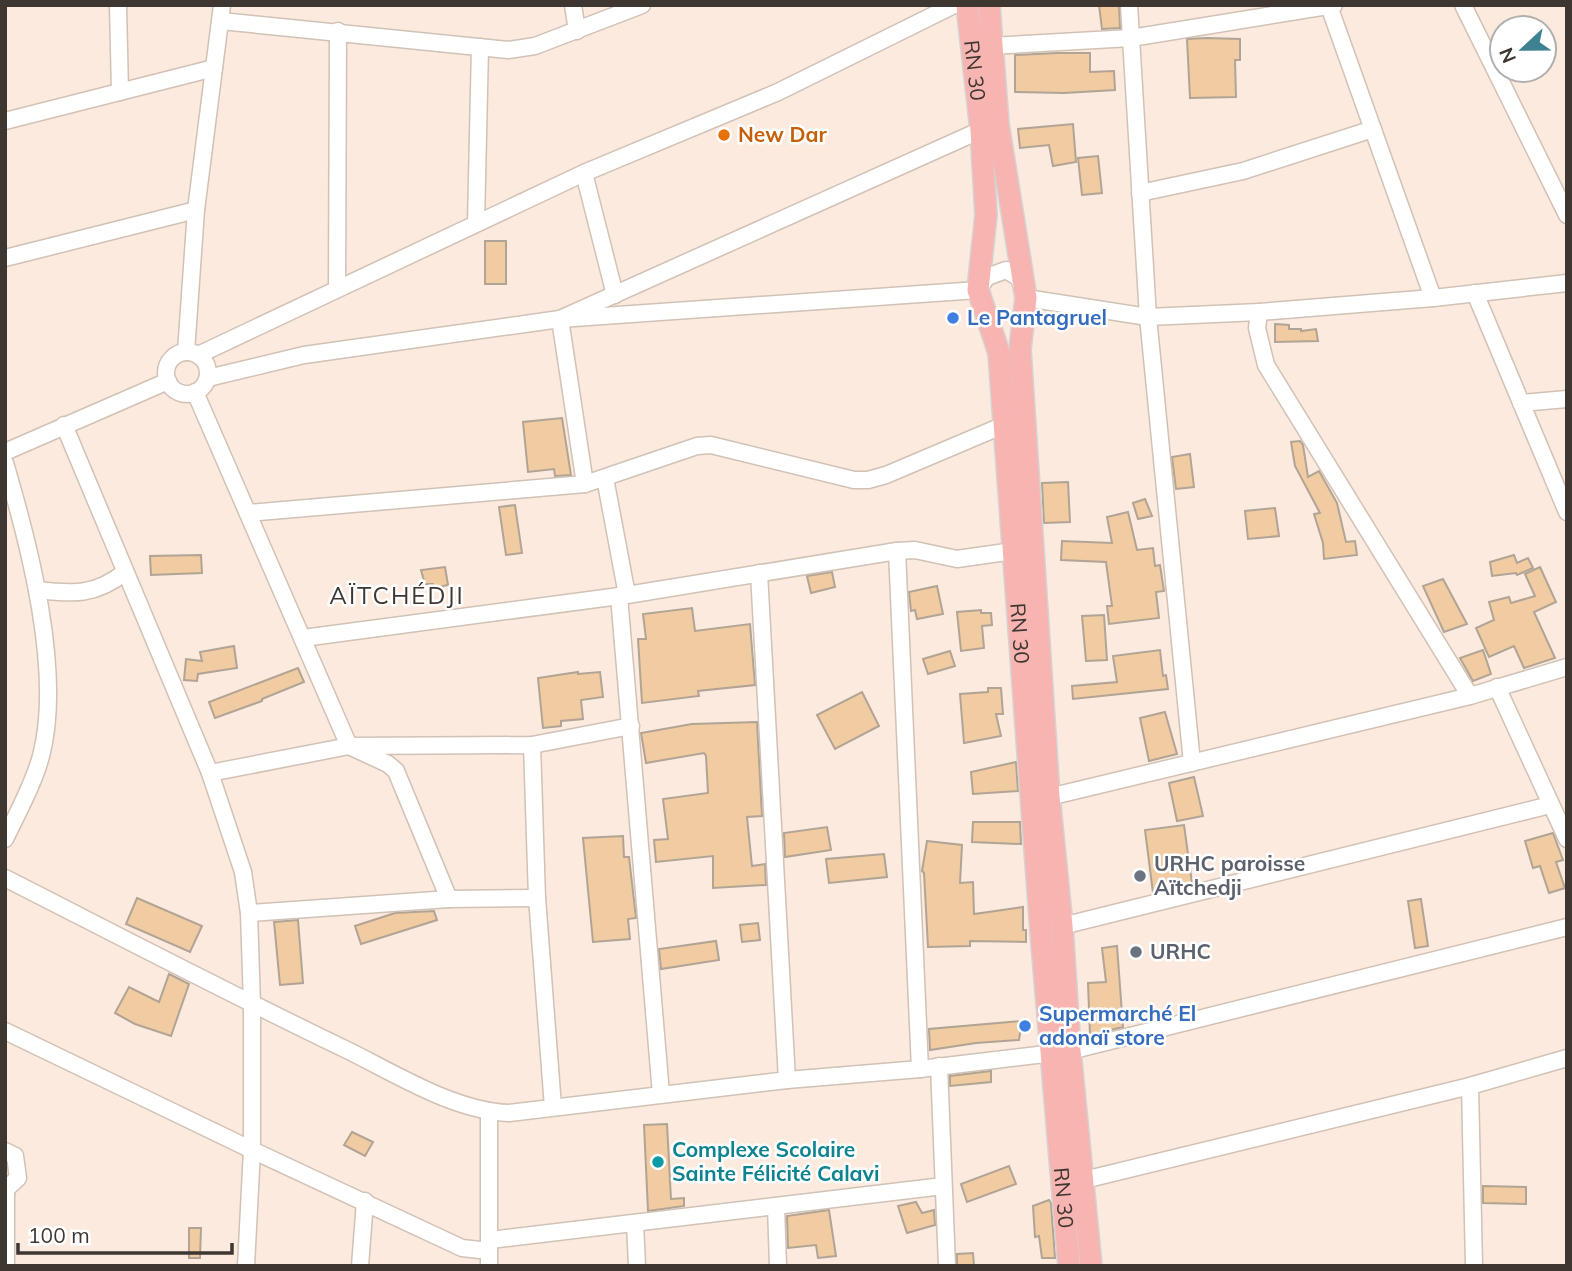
<svg xmlns="http://www.w3.org/2000/svg" width="1572" height="1271" font-family="Mulish,sans-serif">
<style>
.building{fill:#f1cba1;stroke:#b1a495;stroke-width:2}
.lines{fill:none;stroke-linecap:round;stroke-linejoin:round}
.minor-casing{stroke:#d2c1b5;stroke-width:19}
.major-casing{stroke:#d4d3d2;stroke-width:24}
.minor{stroke:#fff;stroke-width:16}
.major{stroke:#f7b4b0;stroke-width:21}
.food-dot{fill:#e8710a;stroke:#fff;stroke-width:2.5}
.shop-dot{fill:#3f7fe0;stroke:#fff;stroke-width:2.5}
.worship-dot{fill:#6b7280;stroke:#fff;stroke-width:2.5}
.culture-dot{fill:#0f9aa8;stroke:#fff;stroke-width:2.5}
.labels{text-anchor:middle;stroke-width:5;stroke-linejoin:round;paint-order:stroke}
.street-label{font-size:21px;fill:#3d3631;stroke:#fff}
.food-label{font-size:21px;font-weight:bold;fill:#c56008;stroke:#fff;text-anchor:start}
.shop-label{font-size:21px;font-weight:bold;fill:#366cbe;stroke:#fff;text-anchor:start}
.worship-label{font-size:21px;font-weight:bold;fill:#5b616d;stroke:#fff;text-anchor:start}
.culture-label{font-size:21px;font-weight:bold;fill:#0d838f;stroke:#fff;text-anchor:start}
.quarter-label{font-size:24px;letter-spacing:2px;fill:#3d3631;stroke:#fff}
</style>
<rect width="100%" height="100%" fill="#fbeadd"/>
<!-- building -->
<g class="building">
<polygon points="1099,5 1119,5 1120,28 1102,29"/>
<polygon points="1207,38 1240,39 1240,60 1235,60 1236,97 1190,98 1187,39"/>
<polygon points="1058,53 1090,53 1090,72 1114,71 1115,90 1064,93 1015,92 1015,55"/>
<polygon points="1073,124 1076,162 1053,166 1049,145 1020,148 1018,129"/>
<polygon points="1098,156 1102,193 1082,195 1078,158"/>
<rect x="485" y="241" width="21" height="43"/>
<polygon points="1275,324 1289,325 1289,329 1301,329 1301,331 1316,329 1318,341 1275,342"/>
<polygon points="562,418 571,475 555,476 554,469 528,472 523,422"/>
<polygon points="1300,441 1303,445 1308,477 1319,471 1337,503 1346,542 1355,541 1357,555 1324,559 1323,543 1314,514 1320,513 1295,466 1291,442"/>
<polygon points="1190,454 1194,487 1176,489 1172,457"/>
<polygon points="1068,482 1070,522 1044,523 1042,483"/>
<polygon points="1145,499 1152,516 1138,519 1133,503"/>
<polygon points="515,505 522,553 506,555 499,507"/>
<polygon points="1275,508 1279,536 1248,539 1245,511"/>
<polygon points="1128,512 1137,550 1153,548 1155,566 1160,565 1164,591 1156,592 1159,618 1109,624 1107,606 1112,606 1106,562 1061,560 1062,541 1112,543 1107,517"/>
<polygon points="201,555 202,573 151,575 150,556"/>
<polygon points="1514,555 1517,563 1528,558 1533,568 1517,575 1516,573 1492,576 1490,562"/>
<polygon points="445,567 448,585 434,588 433,584 425,584 421,570"/>
<polygon points="1540,567 1556,602 1534,612 1555,658 1524,668 1514,646 1489,657 1476,628 1494,620 1489,602 1509,597 1511,603 1535,596 1525,574"/>
<polygon points="832,572 835,587 811,593 807,576"/>
<polygon points="1443,579 1467,624 1444,632 1423,586"/>
<polygon points="937,586 943,614 917,619 915,610 911,611 909,592"/>
<polygon points="692,608 695,631 750,624 755,685 698,691 699,696 642,703 638,639 646,639 643,614"/>
<polygon points="981,610 981,613 991,613 992,625 982,626 984,648 961,651 957,612"/>
<polygon points="1104,615 1107,660 1086,661 1082,616"/>
<polygon points="234,646 237,668 198,674 197,681 184,680 186,659 202,661 200,652"/>
<polygon points="1160,650 1163,676 1166,675 1168,689 1073,699 1072,686 1117,682 1113,656"/>
<polygon points="1483,650 1491,674 1473,681 1460,658"/>
<polygon points="950,651 955,666 928,674 923,659"/>
<polygon points="298,668 304,682 262,699 262,701 215,718 209,702"/>
<polygon points="578,672 578,674 600,672 603,697 581,700 583,719 561,721 561,726 543,728 538,678"/>
<polygon points="988,688 1001,688 1003,714 996,714 1001,736 964,743 960,694 988,692"/>
<polygon points="862,692 879,726 835,749 817,715"/>
<polygon points="1165,712 1177,754 1149,761 1140,718"/>
<polygon points="757,722 762,816 747,817 752,866 765,864 766,885 713,888 713,856 656,862 654,840 668,839 663,799 708,793 706,756 704,753 646,763 641,733 692,724"/>
<polygon points="1016,762 1018,791 973,794 971,772"/>
<polygon points="1194,777 1203,816 1177,821 1169,783"/>
<polygon points="973,822 1020,822 1021,844 972,842"/>
<polygon points="1184,825 1192,883 1153,893 1145,830"/>
<polygon points="827,827 831,850 785,857 784,833"/>
<polygon points="1553,833 1563,860 1556,862 1565,888 1549,893 1540,866 1533,868 1525,841"/>
<polygon points="623,836 624,857 629,857 636,918 628,919 630,939 593,942 583,838"/>
<polygon points="927,841 962,845 960,883 973,882 974,914 1023,907 1023,930 1026,930 1026,942 970,941 970,946 928,947 924,873 922,871"/>
<polygon points="884,854 887,877 829,883 826,859"/>
<polygon points="137,898 202,926 190,952 126,924"/>
<polygon points="1421,899 1428,946 1415,948 1408,901"/>
<polygon points="434,911 437,920 361,944 355,926 395,913"/>
<polygon points="298,920 303,983 280,985 274,922"/>
<polygon points="758,923 760,940 742,942 740,925"/>
<polygon points="716,941 719,960 661,969 659,949"/>
<polygon points="1117,946 1123,1027 1090,1035 1088,983 1106,982 1102,948"/>
<polygon points="169,974 189,984 171,1036 135,1024 115,1013 129,987 159,1002"/>
<polygon points="1022,1021 1019,1040 976,1043 930,1050 929,1029"/>
<polygon points="991,1071 991,1082 950,1086 950,1076"/>
<polygon points="667,1124 671,1199 684,1198 684,1206 648,1211 644,1125"/>
<polygon points="352,1132 373,1142 365,1156 344,1145"/>
<polygon points="1009,1166 1016,1184 967,1202 961,1184"/>
<polygon points="1483,1186 1526,1187 1526,1204 1483,1203"/>
<polygon points="1049,1200 1051,1203 1055,1258 1042,1258 1039,1236 1035,1237 1033,1206"/>
<polygon points="916,1202 922,1213 934,1210 935,1225 907,1233 898,1206"/>
<polygon points="829,1210 836,1256 818,1258 816,1245 788,1248 787,1216"/>
<polygon points="189,1228 201,1228 200,1258 189,1258"/>
<polygon points="973,1253 974,1266 957,1266 957,1254"/>
</g>
<g class="lines">
<!-- minor casing -->
<g class="minor-casing">
<g id="minor">
<polyline points="118,5 120,92"/>
<polyline points="573,5 577,31"/>
<polyline points="1129,5 1148,317 1192,763"/>
<polyline points="1463,5 1567,215"/>
<polyline points="1329,6 1433,298"/>
<polyline points="221,21 508,50 535,46 642,5"/>
<polyline points="991,46 1131,38 1334,5"/>
<polyline points="5,121 214,68"/>
<polyline points="584,173 615,295"/>
<polyline points="1140,193 1243,171 1373,129"/>
<polyline points="476,223 480,47"/>
<polyline points="5,258 196,210"/>
<polyline points="337,289 338,31"/>
<polyline points="1475,293 1567,512"/>
<polyline points="1259,312 1257,328 1266,365 1470,696"/>
<polyline points="186,352 196,210 222,5"/>
<circle cx="187" cy="373" r="21"/>
<polyline points="198,355 584,173 778,92 954,5"/>
<polyline points="208,378 304,355 560,319 978,290 987,277 1006,270 1019,278 1026,298 1148,317 1259,312 1433,298 1567,283"/>
<polyline points="195,392 349,746 388,764 396,771 449,899"/>
<polyline points="1521,403 1567,399"/>
<polyline points="64,425 210,773 243,872 249,913 252,1005 252,1150 246,1266"/>
<polyline points="5,452 168,381"/>
<path d="M5,463C29,544 63,673 41,756C34,783 17,814 5,839"/>
<polyline points="605,478 627,595"/>
<polyline points="585,484 560,319 981,130"/>
<polyline points="248,513 585,484 697,446 711,445 854,480 868,480 886,475 1004,425"/>
<polyline points="897,551 920,1069"/>
<polyline points="759,573 787,1080"/>
<path d="M37,590C73,594 95,596 125,572"/>
<polyline points="619,596 661,1094"/>
<polyline points="303,638 627,595 897,551 915,550 957,559 1013,551"/>
<polyline points="1497,687 1567,839"/>
<polyline points="532,745 537,898 553,1107"/>
<polyline points="210,773 349,746 532,745 631,726"/>
<polyline points="1049,797 1470,696 1567,667"/>
<path d="M5,878C119,936 232,995 347,1050C396,1074 454,1111 509,1113L787,1080L920,1069L1070,1051L1567,927"/>
<polyline points="249,913 449,899 537,898"/>
<polyline points="1062,926 1550,805"/>
<polyline points="5,1031 252,1150 462,1248 489,1251"/>
<polyline points="939,1066 947,1266"/>
<polyline points="1470,1086 1474,1266"/>
<polyline points="5,1151 15,1156 18,1178 5,1190"/>
<polyline points="1084,1180 1470,1086 1567,1058"/>
<polyline points="6,1190 6,1266"/>
<polyline points="776,1206 778,1266"/>
<polyline points="635,1223 637,1266"/>
<polyline points="490,1240 943,1186"/>
<polyline points="360,1266 365,1201"/>
<polyline points="489,1266 489,1112"/>
</g>
</g>
<!-- major casing -->
<g class="major-casing">
<g id="major">
<path id="s1" d="M967,5L981,130L986,215L978,290L999,353L1041,932L1069,1266"/>
<polyline points="989,5 998,124 1026,298 1020,349 1049,797 1062,926 1070,1051 1091,1266"/>
</g>
</g>
<!-- minor -->
<use href="#minor" class="minor"/>
<!-- major -->
<use href="#major" class="major"/>
</g>
<!-- markers -->
<circle class="food-dot" cx="724" cy="135" r="7"/>
<g class="shop-dot">
<circle cx="953" cy="318" r="7"/>
<circle cx="1025" cy="1026" r="7"/>
</g>
<g class="worship-dot">
<circle cx="1140" cy="876" r="7"/>
<circle cx="1136" cy="952" r="7"/>
</g>
<circle class="culture-dot" cx="658" cy="1162" r="7"/>
<g class="labels">
<!-- street labels -->
<g class="street-label">
<text dy="7" stroke="none"><textPath href="#s1" startOffset="66">RN 30</textPath></text>
<text dy="7" stroke="none"><textPath href="#s1" startOffset="634">RN 30</textPath></text>
<text dy="7" stroke="none"><textPath href="#s1" startOffset="1200">RN 30</textPath></text>
</g>
<!-- food labels -->
<g class="food-label">
<text x="738" y="142">New Dar</text>
</g>
<!-- shop labels -->
<g class="shop-label">
<text x="967" y="325">Le Pantagruel</text>
<text x="1039" y="1021">Supermarché El<tspan x="1039" dy="24">adonaï store</tspan></text>
</g>
<!-- worship labels -->
<g class="worship-label">
<text x="1154" y="871">URHC paroisse<tspan x="1154" dy="24">Aïtchedji</tspan></text>
<text x="1150" y="959">URHC</text>
</g>
<!-- culture labels -->
<g class="culture-label">
<text x="672" y="1157">Complexe Scolaire<tspan x="672" dy="24">Sainte Félicité Calavi</tspan></text>
</g>
<!-- quarter labels -->
<g class="quarter-label">
<text x="397" y="604">AÏTCHÉDJI</text>
</g>
</g>
<!-- border -->
<rect width="1572" height="1271" fill="none" stroke="#3d3631" stroke-width="14"/>
<!-- north arrow -->
<g transform="translate(1523 49) rotate(248)"><circle r="33" fill="#ffffff" stroke="#b1afad" stroke-width="2"/>
<path d="M0-5L12 26L0 18L-12 26Z" fill="#3e8191"/>
<text y="-10" font-size="19" font-weight="bold" text-anchor="middle" fill="#3d3631">N</text>
</g>
<!-- scale -->
<path d="M18 1243v10h214v-10" fill="none" stroke="#3d3631" stroke-width="3.5"/>
<text x="28" y="1243" font-size="21" fill="#3d3631" stroke="#ffffff" stroke-width="5" paint-order="stroke">100 m</text>
</svg>
